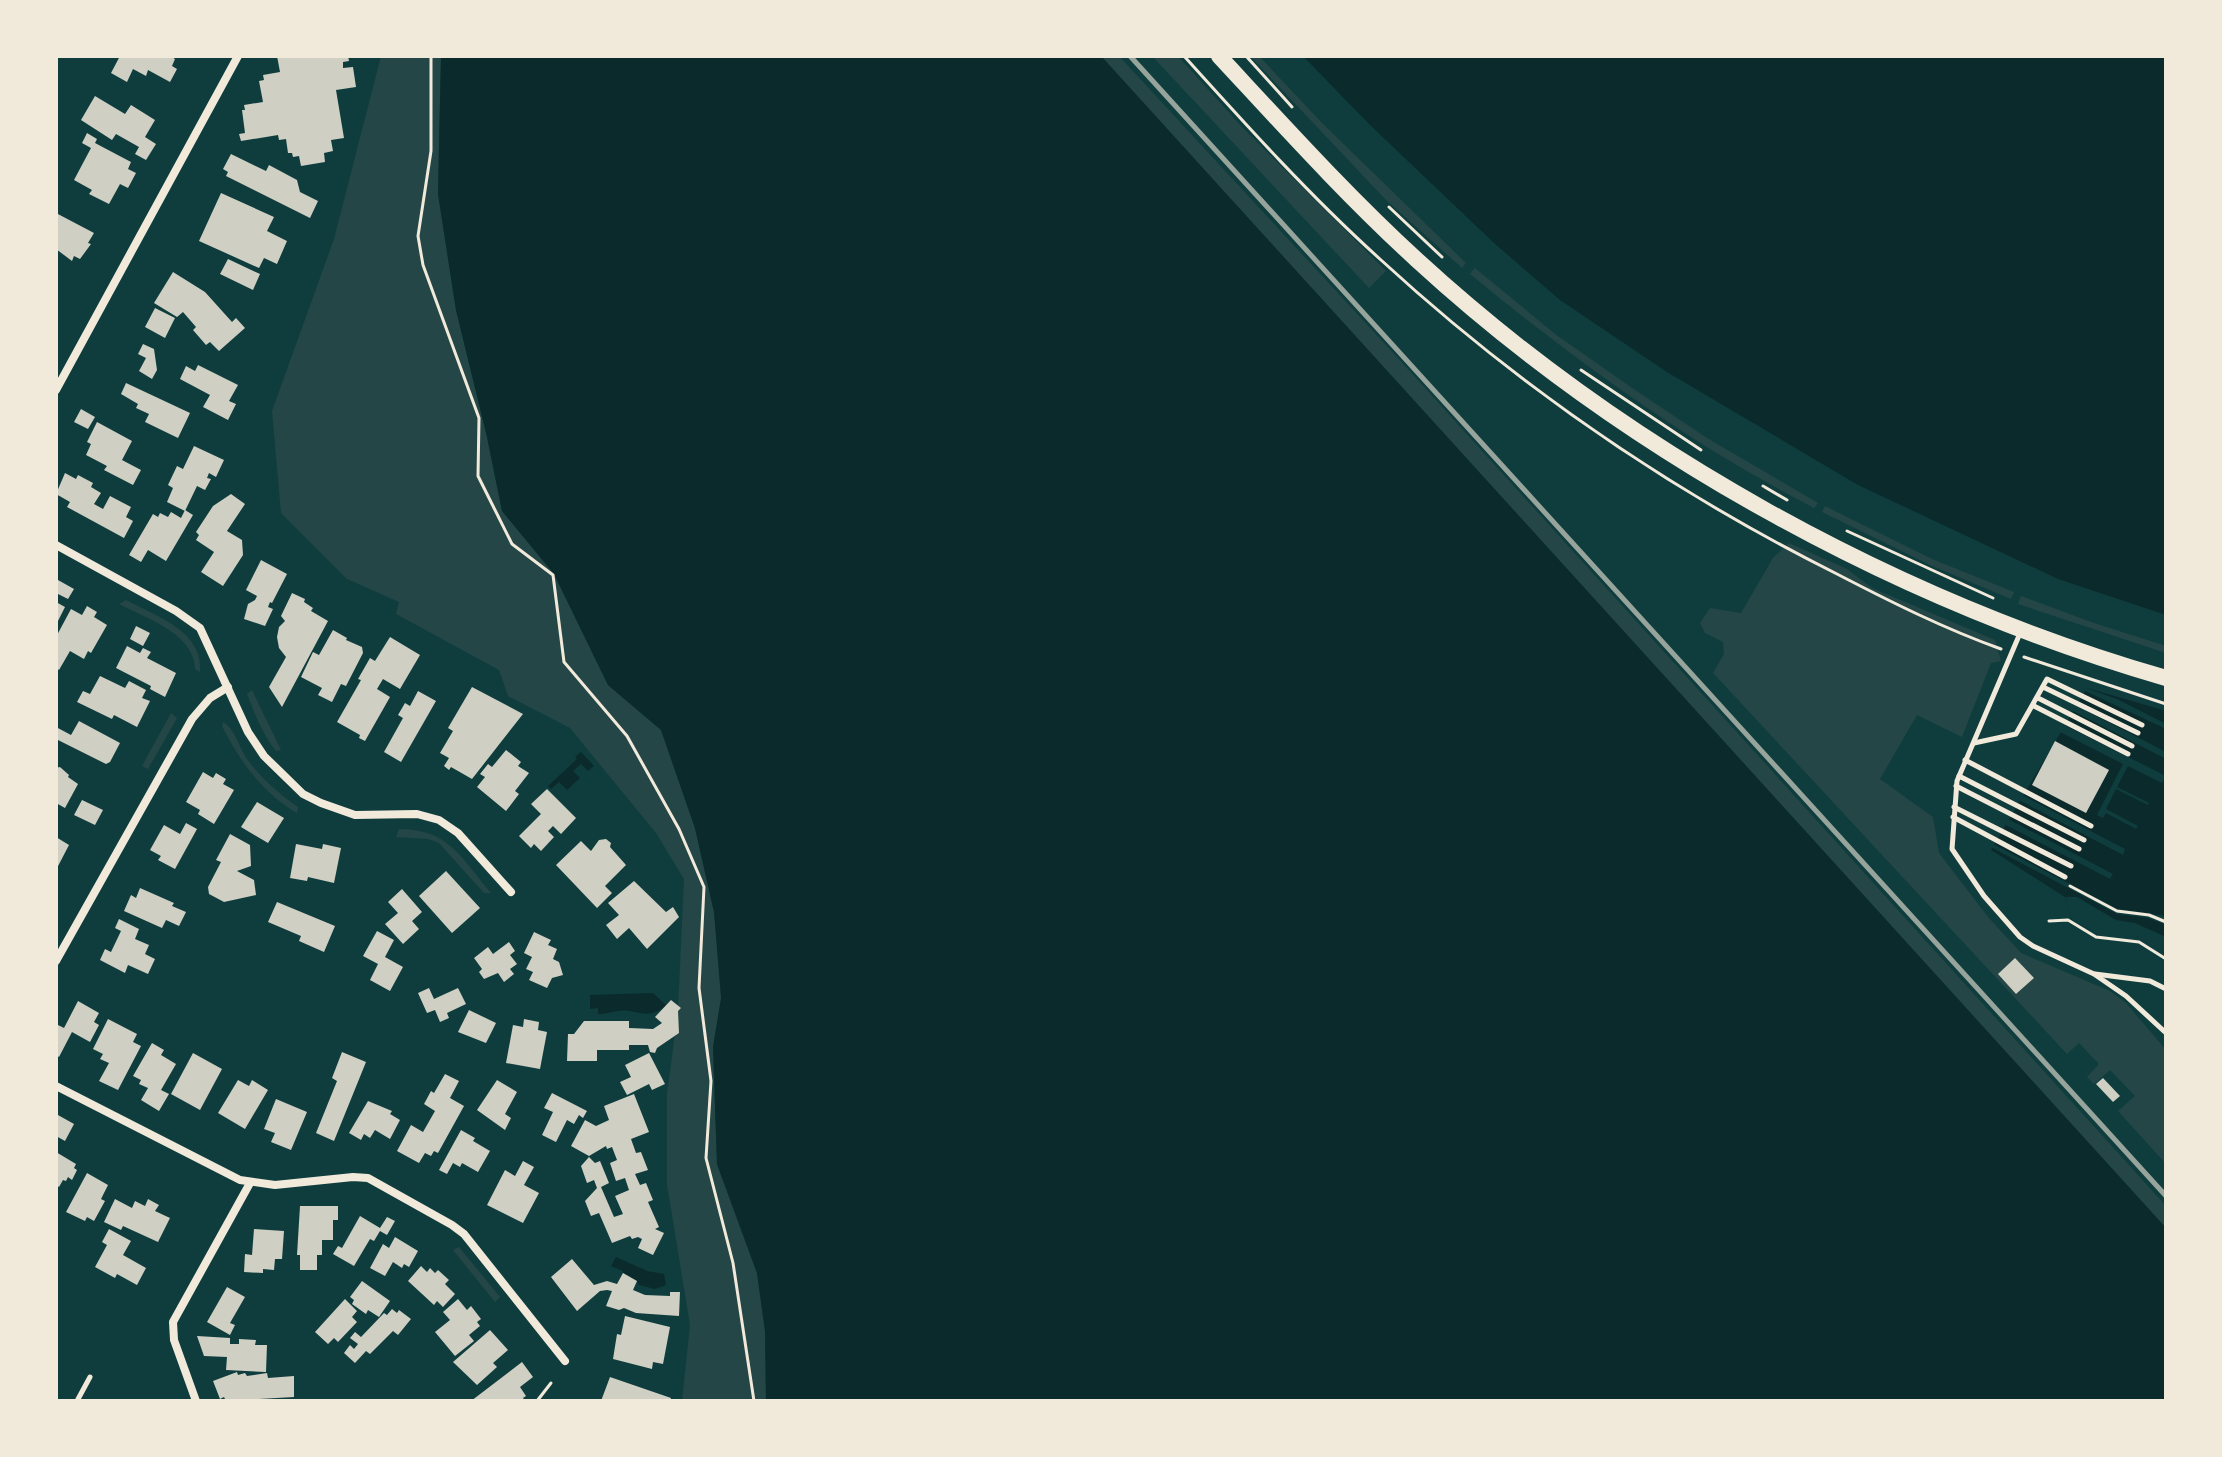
<svg xmlns="http://www.w3.org/2000/svg" width="2222" height="1457" font-family="'Roboto Condensed',sans-serif">
<style>
.green{fill:#244646}
.water{fill:#0a2a2b}
.pier{fill:#0f3d3e}
.building{fill:#cfcfc3}
.lines{fill:none;stroke-linecap:round;stroke-linejoin:round}
.path{stroke:#f1e9da;stroke-width:3}
.service{stroke:#f1e9da;stroke-width:5}
.minor{stroke:#f1e9da;stroke-width:8}
.primary{stroke:#f1e9da;stroke-width:16}
.rail{stroke:#97a49c;stroke-width:5}
</style>
<rect width="100%" height="100%" fill="#0f3d3e"/>
<!-- green -->
<g class="green">
<polygon points="381,56 441,56 438,194 456,310 487,437 502,511 554,574 608,685 661,730 695,828 714,912 722,998 713,1047 717,1164 757,1273 765,1331 766,1401 682,1401 690,1325 667,1184 667,1094 678,1011 684,879 656,833 570,728 508,696 499,670 396,614 399,602 347,579 281,513 272,411 334,239"/>
<polygon points="1101,56 1119,56 1397,357 2166,1206 2166,1228"/>
<polygon points="1152,56 1178,56 1242,127 1386,271 1369,288"/>
<polygon points="1250,56 1259,56 1323,124 1466,263 1462,268 1386,200"/>
<path d="M1475,268L1555,334L1635,390L1707,438L1818,503L1814,508C1690,444 1577,362 1470,274Z"/>
<polygon points="1825,506 1932,559 2014,592 2011,599 1930,565 1822,512"/>
<polygon points="1789,543 1847,569 1872,588 1995,640 2001,661 1991,663 1962,737 1917,715 1880,779 1933,817 1939,853 1988,917 2021,953 2110,991 2126,1003 2166,1050 2166,1164 2118,1111 2135,1096 2110,1070 2094,1084 2087,1077 2099,1064 2079,1043 2067,1054 1713,673 1724,654 1723,642 1705,633 1700,623 1710,608 1741,613 1773,558"/>
<polygon points="2021,596 2091,622 2166,646 2166,653 2018,604"/>
<path d="M126,600C155,616 204,631 200,672L195,669C195,634 146,618 119,604Z"/>
<path d="M252,690L281,750L276,751C262,734 255,714 247,694Z"/>
<polygon points="171,713 177,718 148,769 142,766"/>
<path d="M223,722C235,729 239,747 247,759C261,778 278,793 298,807L297,813C262,792 240,762 222,726Z"/>
<path d="M399,829C449,829 461,858 491,893H484L439,843L428,839L396,837Z"/>
<polygon points="459,1247 500,1297 495,1302 453,1250"/>
</g>
<!-- water -->
<g class="water">
<polygon points="441,56 1101,56 2166,1228 2166,1401 766,1401 765,1331 757,1273 717,1164 713,1047 721,998 714,912 695,828 661,730 608,685 554,574 502,511 487,437 456,310 438,194"/>
<polygon points="1287,56 2166,56 2166,632 1886,515 1556,311"/>
<polygon points="2087,688 2166,711 2166,954 2136,936 2101,936 2072,920 2065,897 1991,850"/>
<polygon points="581,752 594,766 588,771 581,764 573,771 580,778 567,790 559,782 551,789 548,786 577,759 575,757"/>
<path d="M653,993L666,1005C654,1017 643,1014 630,1011C619,1009 610,1014 598,1014V1008L590,1009V995Z"/>
<polygon points="616,1257 647,1271 664,1274 666,1285 655,1289 639,1285 637,1281 623,1273 623,1271 611,1266"/>
</g>
<!-- pier -->
<g class="pier">
<polygon points="1283,56 1303,56 1369,124 1494,243 1560,300 1667,372 1858,485 2058,579 2166,615 2166,634 2083,606 1885,519 1769,458 1647,384 1553,315 1429,210 1330,110"/>
<polygon points="2083,687 2117,699 2166,724 2166,729 2081,689"/>
<polygon points="2073,704 2166,752 2166,759 2069,709"/>
<polygon points="2060,723 2166,776 2162,783 2128,766 2117,787 2149,803 2148,805 2116,789 2106,809 2138,826 2136,829 2106,813 2103,818 2097,815 2123,764 2056,730"/>
<polygon points="2020,794 2125,849 2123,855 2017,799"/>
<polygon points="2006,818 2113,874 2110,879 2002,823"/>
<polygon points="1991,843 2118,909 2166,916 2166,925 2148,918 2117,914 1989,846"/>
<polygon points="2065,897 2077,897 2116,920 2135,923 2166,937 2166,954 2136,936 2101,936 2072,920"/>
</g>
<!-- building -->
<g class="building">
<polygon points="120,56 170,56 175,59 172,66 177,69 170,82 148,70 146,76 133,69 127,82 111,73"/>
<polygon points="277,56 348,56 349,61 343,62 343,68 353,67 356,87 336,90 344,138 331,140 333,151 324,153 325,162 301,166 299,156 293,157 292,153 288,153 286,139 279,140 278,135 241,141 239,134 245,133 242,110 245,110 244,105 263,102 259,81 264,80 263,75 280,72"/>
<polygon points="95,96 125,114 131,105 155,120 145,137 156,144 146,160 135,154 139,147 116,134 112,140 81,120"/>
<polygon points="87,133 97,139 95,143 131,162 128,169 136,173 128,188 120,184 109,204 89,194 92,190 74,180 91,148 82,143"/>
<polygon points="231,154 266,171 269,165 297,180 300,192 318,201 310,218 226,176 228,172 223,169"/>
<polygon points="221,193 274,217 267,231 287,241 277,264 264,258 259,268 199,241"/>
<polygon points="56,213 94,233 88,243 91,244 80,259 74,256 72,261 56,249"/>
<polygon points="228,259 260,274 253,290 220,274"/>
<polygon points="173,272 205,292 232,322 236,318 245,328 219,351 210,342 206,345 193,330 196,327 183,312 177,317 154,303"/>
<polygon points="155,308 175,318 165,338 145,327"/>
<polygon points="143,344 154,349 157,370 152,379 139,371 146,358 138,354"/>
<polygon points="198,365 238,385 229,401 236,404 228,420 203,407 210,395 180,379 186,366 195,371"/>
<polygon points="126,383 190,413 178,438 145,422 149,414 136,408 138,404 121,394"/>
<polygon points="81,409 95,417 88,429 74,422"/>
<polygon points="97,422 132,441 122,460 141,470 133,485 104,470 107,466 86,455 91,444 87,442"/>
<polygon points="194,446 224,460 216,477 209,473 207,478 211,479 205,490 197,486 185,511 167,502 173,488 168,485 177,466 183,469"/>
<polygon points="65,473 76,479 78,475 93,483 91,487 101,493 94,504 103,509 110,496 131,507 126,517 133,521 124,538 67,507 70,502 56,494"/>
<polygon points="231,494 245,504 227,531 242,540 243,555 223,586 201,572 214,552 196,540 199,535 196,532 213,506"/>
<polygon points="185,510 193,515 166,561 148,550 141,562 129,555 153,514 158,517 160,513 168,517 171,512 181,518"/>
<polygon points="261,560 287,574 272,603 270,602 268,607 273,609 265,626 244,619 248,604 255,600 257,596 246,590"/>
<polygon points="58,580 74,589 68,599 56,593"/>
<polygon points="292,593 305,599 304,602 313,608 311,611 328,621 282,707 269,687 286,657 279,648 277,637 279,627 285,621 281,616"/>
<polygon points="56,602 65,607 56,625"/>
<polygon points="87,606 97,612 94,617 107,625 91,653 88,651 84,659 70,651 59,670 56,668 56,637 71,609 82,615"/>
<polygon points="136,626 150,633 143,646 130,639"/>
<polygon points="333,630 347,638 346,640 362,647 363,653 346,686 341,684 332,702 318,695 322,688 301,677 313,652 319,655"/>
<polygon points="390,637 420,655 400,689 383,679 377,689 390,697 365,741 359,738 360,735 337,722 361,680 358,679 370,658 375,661"/>
<polygon points="127,646 140,653 143,648 151,652 147,658 176,673 165,697 150,689 151,686 116,668"/>
<polygon points="100,676 125,688 129,681 146,690 142,698 150,701 137,727 114,715 112,719 77,702 83,691 90,694"/>
<polygon points="472,687 523,714 472,779 451,767 449,770 444,766 449,758 440,753 453,731 448,728"/>
<polygon points="418,691 436,701 401,762 384,752 403,718 398,715 405,703 410,706"/>
<polygon points="79,721 120,743 110,762 106,764 56,739 56,727 71,735"/>
<polygon points="2055,741 2109,770 2086,813 2032,785"/>
<polygon points="506,750 521,762 518,766 529,773 515,791 519,794 506,811 477,787 485,777 480,774 488,764 492,767"/>
<polygon points="60,767 69,775 68,777 78,784 65,808 56,803 56,768"/>
<polygon points="203,772 213,778 216,773 226,779 223,784 234,790 214,824 198,814 200,810 186,802"/>
<polygon points="547,789 576,818 561,834 553,826 548,831 554,837 541,851 534,844 531,848 519,836 541,814 531,804"/>
<polygon points="82,800 103,810 95,825 74,815"/>
<polygon points="257,802 284,818 268,843 241,827"/>
<polygon points="186,823 197,829 175,869 158,860 161,856 150,850 164,825 180,834"/>
<polygon points="230,834 250,845 251,866 237,871 254,880 256,895 224,902 209,894 208,887 221,862 216,860"/>
<polygon points="56,837 69,845 56,870"/>
<polygon points="606,839 611,843 610,847 626,865 605,886 612,893 597,908 556,865 581,841 591,851 599,840"/>
<polygon points="296,844 322,849 323,844 341,848 334,883 308,877 307,881 290,878"/>
<polygon points="446,871 480,908 452,933 419,896"/>
<polygon points="634,881 666,912 673,907 679,917 647,949 629,928 617,939 606,925 619,915 608,903"/>
<polygon points="140,888 174,903 172,906 186,912 179,926 166,920 162,928 124,911 131,895 136,898"/>
<polygon points="402,889 422,912 412,921 419,929 403,944 385,924 398,913 388,902"/>
<polygon points="277,902 335,926 324,952 299,941 301,936 268,922"/>
<polygon points="119,919 139,929 135,939 149,945 145,954 155,959 148,974 128,965 125,973 100,960 105,949 111,952 121,931 115,928"/>
<polygon points="377,931 394,940 385,957 403,967 390,991 370,980 378,964 363,956"/>
<polygon points="534,932 551,940 548,945 557,949 553,959 559,962 563,975 552,978 547,988 529,980 533,972 526,969 532,957 524,953"/>
<polygon points="509,942 515,951 510,955 517,964 510,969 514,974 504,982 498,973 484,979 479,972 482,969 474,958 488,947 493,954"/>
<polygon points="2015,958 2034,978 2016,994 1998,974"/>
<polygon points="429,988 434,999 458,988 466,1004 447,1013 449,1018 440,1022 435,1010 427,1013 418,993"/>
<polygon points="671,1000 681,1008 678,1011 679,1033 657,1048 655,1053 650,1052 648,1045 629,1045 629,1050 597,1050 597,1061 567,1061 568,1034 574,1034 584,1021 629,1021 629,1028 653,1029 662,1023 655,1017"/>
<polygon points="78,1001 99,1013 94,1022 99,1025 90,1042 72,1032 59,1057 56,1055 56,1024 64,1028"/>
<polygon points="469,1010 496,1023 486,1043 458,1032"/>
<polygon points="108,1019 137,1034 133,1042 141,1046 118,1090 99,1081 109,1063 100,1059 103,1054 93,1049"/>
<polygon points="524,1019 539,1022 538,1030 547,1032 540,1069 506,1063 513,1025 523,1027"/>
<polygon points="152,1043 164,1050 161,1055 176,1064 161,1090 169,1094 159,1111 141,1100 148,1088 139,1084 141,1080 133,1076"/>
<polygon points="342,1052 366,1062 334,1141 316,1133 337,1081 332,1078"/>
<polygon points="193,1053 222,1069 200,1110 171,1094"/>
<polygon points="649,1053 665,1084 652,1090 649,1084 627,1095 620,1082 631,1077 625,1065"/>
<polygon points="445,1074 459,1081 450,1098 464,1106 438,1153 434,1151 431,1156 425,1153 419,1163 397,1151 411,1125 423,1132 435,1111 424,1104 431,1091 434,1093"/>
<polygon points="2103,1078 2120,1096 2113,1102 2096,1084"/>
<polygon points="238,1080 249,1086 252,1080 268,1090 245,1129 218,1113"/>
<polygon points="497,1080 517,1092 505,1114 511,1118 505,1130 477,1110"/>
<polygon points="552,1093 587,1111 583,1118 579,1115 574,1124 567,1120 556,1142 542,1135 553,1112 544,1108"/>
<polygon points="634,1094 649,1132 631,1139 636,1153 641,1152 648,1170 635,1174 640,1185 646,1183 653,1200 648,1202 659,1227 655,1229 664,1233 653,1255 638,1248 642,1239 638,1237 632,1239 630,1236 612,1243 599,1213 591,1216 585,1201 597,1188 594,1180 587,1183 581,1166 589,1157 595,1163 600,1161 609,1183 601,1187 614,1217 623,1214 615,1196 629,1190 625,1178 616,1181 610,1163 617,1160 612,1147 607,1149 606,1146 589,1156 571,1146 585,1120 596,1126 609,1120 604,1106"/>
<polygon points="276,1099 307,1112 291,1150 271,1142 275,1133 264,1129"/>
<polygon points="368,1101 392,1111 390,1114 400,1120 390,1139 375,1130 370,1138 364,1134 361,1140 349,1133"/>
<polygon points="58,1115 74,1124 65,1141 56,1136"/>
<polygon points="461,1130 475,1138 473,1141 490,1151 478,1172 462,1163 460,1167 453,1163 447,1174 439,1170"/>
<polygon points="56,1152 76,1164 74,1168 77,1170 72,1180 68,1177 66,1181 63,1180 59,1187 56,1185"/>
<polygon points="523,1161 534,1167 524,1185 539,1193 523,1223 487,1205 505,1170 515,1176"/>
<polygon points="87,1173 108,1185 101,1199 105,1201 94,1221 87,1217 85,1221 66,1212"/>
<polygon points="115,1199 132,1208 135,1201 145,1206 148,1199 159,1205 155,1211 170,1218 158,1242 123,1226 121,1230 104,1222"/>
<polygon points="300,1206 338,1206 338,1220 333,1220 333,1240 322,1240 322,1255 317,1255 317,1270 300,1270 300,1255 297,1255"/>
<polygon points="360,1216 380,1228 387,1217 395,1221 387,1235 380,1231 374,1241 370,1239 354,1266 333,1254 338,1246 342,1248"/>
<polygon points="109,1229 131,1241 123,1255 146,1268 137,1285 117,1274 115,1278 95,1267 107,1245 102,1242"/>
<polygon points="254,1229 284,1231 282,1259 275,1259 274,1270 263,1269 263,1273 244,1272 245,1254 252,1255"/>
<polygon points="395,1237 418,1251 409,1267 404,1264 402,1268 393,1262 385,1276 370,1268 383,1244 389,1248"/>
<polygon points="572,1259 594,1285 607,1281 617,1284 623,1273 637,1281 633,1290 645,1295 670,1296 670,1292 680,1292 679,1316 636,1313 624,1308 619,1310 606,1306 612,1291 607,1290 600,1291 577,1311 551,1277"/>
<polygon points="421,1266 427,1272 430,1268 435,1273 438,1270 449,1280 445,1284 455,1294 443,1307 437,1301 434,1305 408,1281"/>
<polygon points="362,1281 390,1301 379,1317 368,1310 366,1314 352,1304 354,1300 350,1297"/>
<polygon points="227,1287 245,1297 230,1323 235,1325 230,1335 207,1322"/>
<polygon points="345,1299 357,1311 352,1317 357,1322 338,1342 334,1338 328,1344 315,1332"/>
<polygon points="458,1299 467,1310 471,1306 481,1319 477,1322 480,1326 469,1335 474,1341 455,1356 435,1332 450,1320 443,1312"/>
<polygon points="392,1309 397,1313 399,1310 411,1319 398,1335 393,1331 370,1354 366,1351 355,1363 344,1353 350,1345 354,1349 358,1344 350,1338 355,1332 361,1337 384,1313 387,1315"/>
<polygon points="625,1316 670,1327 663,1364 653,1362 652,1369 613,1359 617,1334 621,1335"/>
<polygon points="490,1330 508,1350 493,1363 497,1367 477,1385 453,1362"/>
<polygon points="197,1336 230,1338 230,1344 239,1344 239,1339 256,1340 255,1345 267,1345 266,1372 226,1370 227,1357 204,1356"/>
<polygon points="522,1362 533,1377 520,1387 526,1396 523,1398 525,1401 471,1401"/>
<polygon points="237,1372 238,1375 245,1373 247,1376 267,1373 268,1378 294,1376 294,1397 259,1399 260,1401 226,1401 224,1397 220,1399 213,1381"/>
<polygon points="610,1377 671,1398 670,1401 601,1401"/>
</g>
<g class="lines">
<!-- path -->
<g class="path">
<polyline points="431,56 431,151 418,236 423,265 479,418 478,476 512,544 553,575 564,662 627,736 679,829 704,887 699,988 711,1081 706,1158 733,1263 754,1401"/>
<path d="M1184,56C1247,126 1311,197 1381,260C1518,386 1671,491 1837,574C1891,602 1945,629 2001,649"/>
<polyline points="1246,56 1292,107"/>
<polyline points="1389,207 1442,257"/>
<polyline points="1581,370 1701,450"/>
<polyline points="1763,486 1787,500"/>
<polyline points="1847,531 1993,598"/>
<polyline points="2024,657 2166,704"/>
<polyline points="2070,886 2117,911 2149,915 2166,922"/>
<polyline points="2049,921 2068,920 2096,937 2139,942 2166,959"/>
<polyline points="537,1401 551,1383"/>
</g>
<!-- service -->
<g class="service">
<polyline points="2021,631 1957,781 1952,849 1984,896 2020,937 2033,946 2094,974 2126,996 2166,1033"/>
<polyline points="2043,687 2138,733"/>
<polyline points="2038,698 2132,746"/>
<polyline points="2034,706 2128,754"/>
<polyline points="1974,743 2016,734 2047,679 2142,725"/>
<polyline points="1965,760 2091,826"/>
<polyline points="1959,776 2084,840"/>
<polyline points="1956,786 2079,849"/>
<polyline points="1954,807 2071,866"/>
<polyline points="1953,817 2065,877"/>
<polyline points="2095,974 2150,981 2166,989"/>
<polyline points="77,1401 90,1377"/>
</g>
<!-- minor -->
<g class="minor">
<polyline points="56,390 238,56"/>
<polyline points="56,545 176,611 200,628 248,732 264,756 303,794 321,803 355,815 417,814 439,820 458,833 511,892"/>
<polyline points="56,961 192,719 210,698 228,687"/>
<polyline points="56,1086 240,1180 275,1185 353,1177 368,1178 452,1225 464,1234 565,1361"/>
<polyline points="196,1401 174,1340 173,1322 250,1183"/>
</g>
<!-- primary -->
<path class="primary" d="M1219,56C1284,126 1347,196 1417,260C1625,451 1895,600 2166,678"/>
<!-- rail -->
<polyline class="rail" points="1130,56 2166,1196"/>
</g>
<!-- border -->
<rect width="2222" height="1457" fill="none" stroke="#f1e9da" stroke-width="116"/>
</svg>
